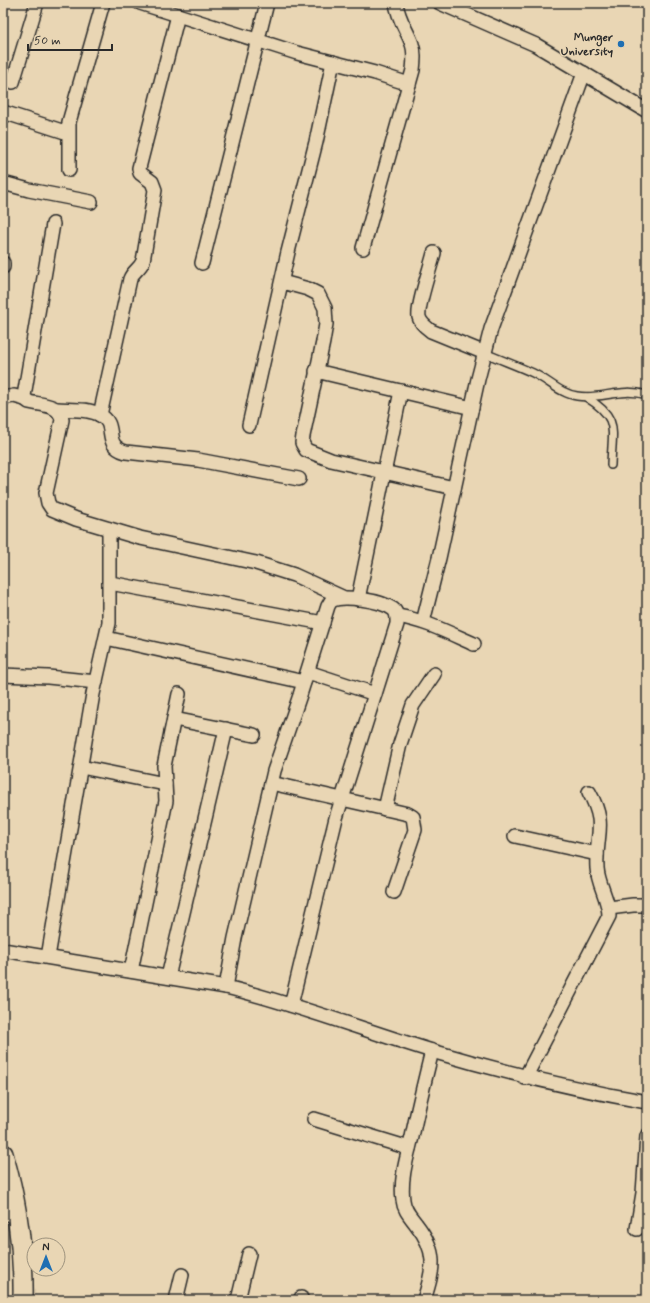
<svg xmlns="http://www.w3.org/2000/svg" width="650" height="1303" font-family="Mynerve,sans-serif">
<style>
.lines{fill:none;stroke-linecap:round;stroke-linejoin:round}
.lane-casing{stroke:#2b2b2b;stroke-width:10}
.street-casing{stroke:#2b2b2b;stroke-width:16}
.secondary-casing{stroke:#2b2b2b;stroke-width:22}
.lane{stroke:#e9d6b4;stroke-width:7}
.street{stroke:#e9d6b4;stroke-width:13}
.secondary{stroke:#e9d6b4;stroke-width:19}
.poi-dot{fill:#1f6fb2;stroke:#e9d6b4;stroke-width:1.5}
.labels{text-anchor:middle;stroke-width:3;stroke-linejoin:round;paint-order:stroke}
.poi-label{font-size:12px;font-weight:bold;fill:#2b2b2b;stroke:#e9d6b4;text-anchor:end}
</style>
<rect width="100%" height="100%" fill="#e9d6b4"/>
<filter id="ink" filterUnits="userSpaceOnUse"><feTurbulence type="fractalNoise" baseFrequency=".025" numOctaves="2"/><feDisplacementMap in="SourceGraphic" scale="8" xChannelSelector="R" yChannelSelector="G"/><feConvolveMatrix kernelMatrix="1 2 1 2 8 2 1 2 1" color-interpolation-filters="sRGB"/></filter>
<g filter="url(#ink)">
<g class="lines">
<!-- lane casing -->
<g class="lane-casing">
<g id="lane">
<path d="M485,353C501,360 518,366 533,373C548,380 561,394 577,396C602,400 620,387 647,395"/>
<path d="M586,397C620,418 612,429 611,465"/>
</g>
</g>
<!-- street casing -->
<g class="street-casing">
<g id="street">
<polyline points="140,3 297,53 375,73 409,84"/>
<polyline points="440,3 536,45 647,111"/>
<polyline points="13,82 37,3"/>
<polyline points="3,112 68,133"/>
<polyline points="69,170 69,122 103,3"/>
<polyline points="3,183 29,190 91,202"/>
<path d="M53,224L24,396L25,399L29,402C41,405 60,404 62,420L46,493L48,503L52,509L76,519L140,538L256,563L294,575L342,597"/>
<path d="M363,248L413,70C414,61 415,52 412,44C407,30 398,19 396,3"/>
<path d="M434,253C431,266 417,306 419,317C420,323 427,328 431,331L485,353"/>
<polyline points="3,263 3,267"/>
<polyline points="202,263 267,3"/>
<polyline points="282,282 308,289 318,294 325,308 326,324 323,342 303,436 302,443 306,450 331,460 454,488"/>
<polyline points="316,371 472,408"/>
<polyline points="3,398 14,396 25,399"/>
<path d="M57,409C70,410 89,408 100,415C119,425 101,445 126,452L198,460L299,479"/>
<path d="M100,415L130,279C133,271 140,269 143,261L155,190L152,182L140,173L139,168L178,15"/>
<polyline points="249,425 288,252 316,142 333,62"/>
<polyline points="110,583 323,623"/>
<polyline points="358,599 401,391"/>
<path d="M397,616C424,620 449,633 474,644"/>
<polyline points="423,622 439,558 478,379 491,329 584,73"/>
<polyline points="106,638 304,682"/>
<polyline points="308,672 375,694"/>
<polyline points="3,675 48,677 96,682"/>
<polyline points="174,719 254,735"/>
<polyline points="81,767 165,784"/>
<polyline points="271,783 408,814 413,817 415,830 394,892"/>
<polyline points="385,809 400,744 413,705 434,674"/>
<polyline points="515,836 597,854"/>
<polyline points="609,908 633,905 647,905"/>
<path d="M3,950L226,987C296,1004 363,1030 432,1051C503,1072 574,1089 647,1102"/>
<polyline points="48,957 93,694 109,623 109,529"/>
<polyline points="131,971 166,801 164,766 179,694"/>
<polyline points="168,977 226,729"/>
<path d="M226,987L235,938L274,771L300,695L328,606L331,601C343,594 382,601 393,609C398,613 397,619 397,624L336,818L291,1005"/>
<path d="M525,1078L609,916C609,899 598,885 597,868C595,834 608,826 589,792"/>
<polyline points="314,1119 409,1148"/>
<polyline points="3,1213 19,1217"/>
<polyline points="637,1229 643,1193 647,1136"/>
<polyline points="176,1300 182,1275"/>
<polyline points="238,1300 249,1254"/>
<polyline points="301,1300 301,1298"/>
<path d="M424,1300C434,1268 438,1252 416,1224C410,1216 404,1210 403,1200C400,1179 407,1157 412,1137C418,1108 425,1079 432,1051"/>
</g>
</g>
<!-- secondary casing -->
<g class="secondary-casing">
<path id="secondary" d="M3,1154C17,1202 24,1250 23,1300"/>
</g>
<!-- lane -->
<use href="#lane" class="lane"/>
<!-- street -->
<use href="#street" class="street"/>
<!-- secondary -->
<use href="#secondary" class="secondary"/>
</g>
</g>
<!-- markers -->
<circle class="poi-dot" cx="621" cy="44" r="4"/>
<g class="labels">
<!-- poi labels -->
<g class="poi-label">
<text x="613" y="41">Munger<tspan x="613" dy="14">University</tspan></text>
</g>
</g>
<!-- margin -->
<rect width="650" height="1303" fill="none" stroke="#e9d6b4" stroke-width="16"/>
<rect x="8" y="8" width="634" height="1287" fill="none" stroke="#2b2b2b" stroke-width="1.5" filter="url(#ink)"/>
<!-- north arrow -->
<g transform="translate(46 1257)"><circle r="19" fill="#e9d6b4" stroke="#9d927d"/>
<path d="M0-3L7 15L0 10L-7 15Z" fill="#1f6fb2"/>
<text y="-6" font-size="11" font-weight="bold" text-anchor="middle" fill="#2b2b2b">N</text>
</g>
<!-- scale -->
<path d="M28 44v6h84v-6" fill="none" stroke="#2b2b2b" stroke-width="2"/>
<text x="34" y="44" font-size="12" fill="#2b2b2b" stroke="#e9d6b4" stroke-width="3" paint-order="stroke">50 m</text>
</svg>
